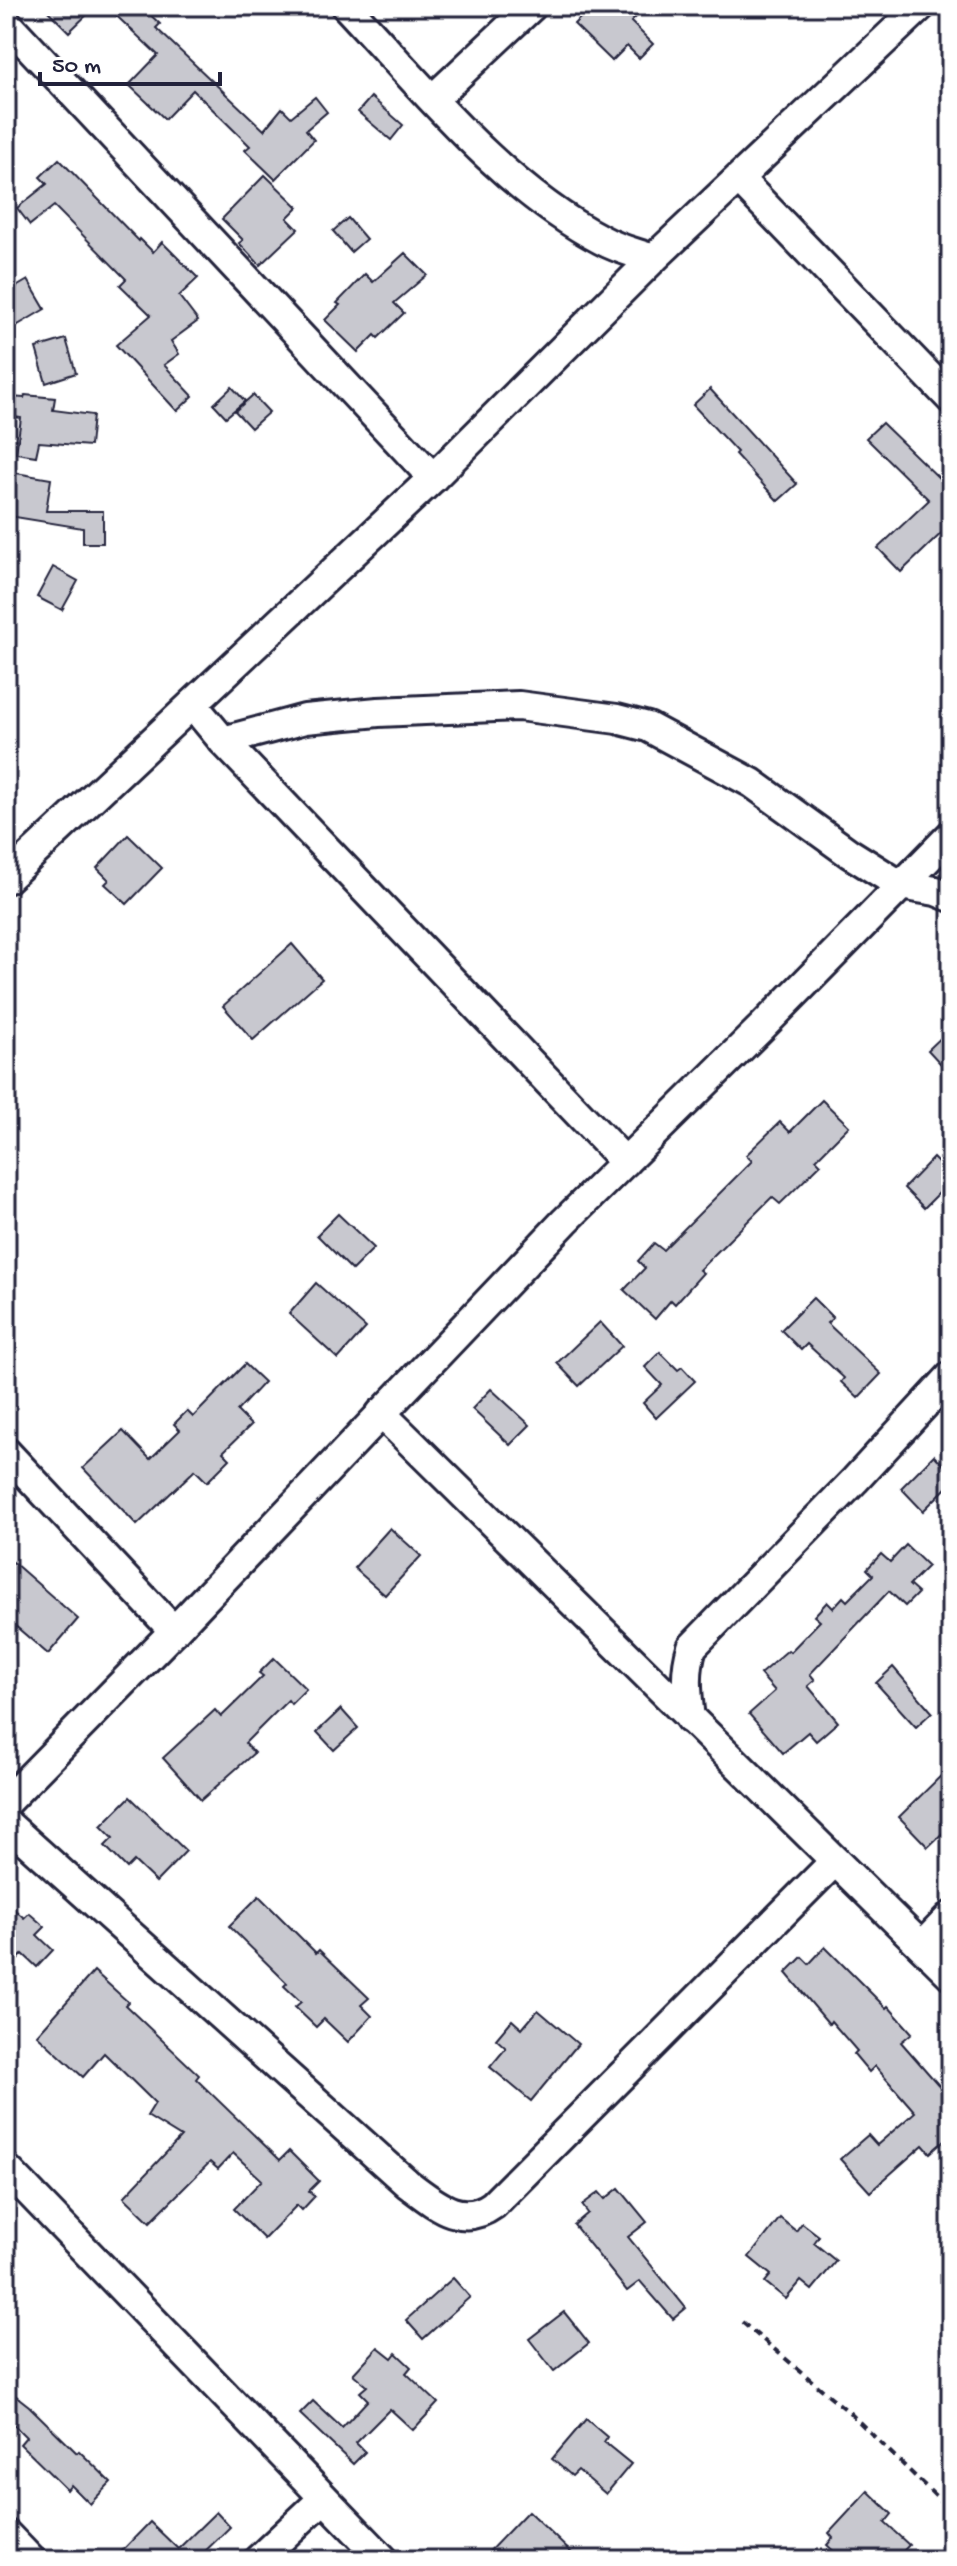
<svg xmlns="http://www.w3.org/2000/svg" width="957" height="2566" font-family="'Gochi Hand',sans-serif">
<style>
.building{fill:#c8c8cf;stroke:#22223b;stroke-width:2}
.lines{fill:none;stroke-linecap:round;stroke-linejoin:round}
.minor-casing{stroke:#22223b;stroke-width:34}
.path{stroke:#22223b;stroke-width:4;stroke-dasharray:8 6;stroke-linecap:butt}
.minor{stroke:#fff;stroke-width:28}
</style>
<rect width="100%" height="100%" fill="#fff"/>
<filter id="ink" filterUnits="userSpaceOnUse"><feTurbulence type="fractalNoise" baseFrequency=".0125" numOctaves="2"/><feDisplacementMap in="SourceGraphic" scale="16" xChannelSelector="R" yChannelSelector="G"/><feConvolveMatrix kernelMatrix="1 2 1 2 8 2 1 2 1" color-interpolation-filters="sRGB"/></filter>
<g filter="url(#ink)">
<!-- building -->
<g class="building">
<polygon points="43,6 96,6 69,32"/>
<polygon points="106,6 141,6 160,24 156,28 264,130 282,108 291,117 315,97 327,112 306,130 314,140 275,179 245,150 250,146 193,90 165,119 129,85 158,55"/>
<polygon points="592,6 647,6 631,22 653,44 639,58 627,46 612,61 574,24"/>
<polygon points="371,97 403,125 391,140 358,112"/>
<polygon points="59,159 139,241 140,239 153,252 162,242 198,278 179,296 198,321 171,341 179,354 164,365 193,396 177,411 116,345 151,315 120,285 126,279 54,206 30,225 17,208 47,184 40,177"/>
<polygon points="265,175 298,207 287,218 298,229 260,265 239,243 243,240 222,219"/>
<polygon points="348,218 366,239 351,252 333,231"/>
<polygon points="405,253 427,275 394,303 404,313 378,338 375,335 358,352 325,320 340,305 337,303 365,274 373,282"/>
<polygon points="28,280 45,309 6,332 6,293"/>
<polygon points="66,339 76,373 46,383 36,348"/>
<polygon points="232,387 245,401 226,417 214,404"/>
<polygon points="710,389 797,484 778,501 735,454 737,452 693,405"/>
<polygon points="25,395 55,398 53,410 93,415 90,446 39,442 36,456 16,453 21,418 8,416 11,397 24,398"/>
<polygon points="253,395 269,412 251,428 235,411"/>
<polygon points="882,423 945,484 951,479 951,524 901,572 878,548 929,500 866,438"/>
<polygon points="16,473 51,479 46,511 103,511 103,543 83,543 83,528 9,516"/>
<polygon points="53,567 78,581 62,610 37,597"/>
<polygon points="128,835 162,868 127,904 105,884 109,880 97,868"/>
<polygon points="292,944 322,979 253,1040 223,1006"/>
<polygon points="951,1028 951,1075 928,1050"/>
<polygon points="822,1100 849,1126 816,1159 821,1164 780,1204 772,1197 699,1270 703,1273 675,1304 671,1300 655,1319 624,1290 645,1268 638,1261 654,1243 663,1250 752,1161 746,1155 780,1122 790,1132"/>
<polygon points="933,1158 951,1176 951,1181 924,1208 904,1188"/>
<polygon points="338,1214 374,1248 352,1270 317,1235"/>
<polygon points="316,1283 366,1328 338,1359 289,1314"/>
<polygon points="813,1298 833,1318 827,1323 881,1374 858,1398 841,1382 844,1378 807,1344 801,1350 781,1330"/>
<polygon points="600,1322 622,1346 579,1386 557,1363"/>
<polygon points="660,1352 678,1370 682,1367 695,1381 656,1418 643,1403 662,1385 645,1367"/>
<polygon points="245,1364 264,1382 237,1411 251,1425 223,1452 230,1459 207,1482 195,1470 137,1525 83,1468 123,1431 150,1459 180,1430 174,1424 187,1411 193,1417"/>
<polygon points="491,1389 530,1425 510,1445 472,1409"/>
<polygon points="934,1455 951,1473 951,1483 923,1511 901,1488"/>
<polygon points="390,1528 421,1556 385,1595 354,1568"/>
<polygon points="906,1545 928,1566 909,1585 918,1593 905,1606 889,1591 810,1674 815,1680 808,1686 838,1722 816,1741 808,1732 783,1753 749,1714 775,1691 760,1674 788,1650 790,1652 820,1621 814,1616 827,1602 833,1608 843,1597 847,1601 873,1575 867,1569 881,1554 890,1562"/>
<polygon points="6,1556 78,1619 48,1654 6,1618"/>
<polygon points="274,1658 306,1689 291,1704 288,1700 245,1743 254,1753 201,1800 163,1758 215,1710 221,1717 263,1676 259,1673"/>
<polygon points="893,1667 932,1712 916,1727 876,1683"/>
<polygon points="341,1709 358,1728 334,1750 317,1732"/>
<polygon points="951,1766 951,1825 928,1847 899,1817"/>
<polygon points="130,1797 186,1851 156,1882 134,1861 127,1868 105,1846 113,1838 101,1826"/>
<polygon points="259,1896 316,1953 319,1950 369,1998 361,2005 372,2016 348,2042 324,2019 316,2027 295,2007 301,2002 284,1986 287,1983 229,1926"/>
<polygon points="6,1902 24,1918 29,1913 45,1927 37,1935 53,1950 37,1967 23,1954 6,1973"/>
<polygon points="825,1947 886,2008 888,2006 912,2033 901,2042 942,2089 951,2081 951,2135 930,2153 923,2145 870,2192 840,2159 868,2135 877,2145 915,2112 875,2066 869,2072 854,2054 857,2051 831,2021 829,2024 786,1973 802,1957 809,1964"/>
<polygon points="94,1971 128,2002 125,2005 199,2075 196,2079 280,2160 289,2151 319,2181 309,2191 315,2196 302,2210 297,2205 264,2239 234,2209 262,2180 233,2153 218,2169 210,2162 150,2222 124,2197 181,2137 147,2116 155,2103 104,2053 83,2077 37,2035"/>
<polygon points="538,2010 578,2044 531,2101 490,2067 506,2048 496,2039 512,2020 522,2029"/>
<polygon points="619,2188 647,2222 628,2237 686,2308 673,2319 640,2281 627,2291 574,2225 588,2213 582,2205 599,2192 605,2199"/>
<polygon points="780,2218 796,2231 802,2223 819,2236 814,2243 836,2261 812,2290 801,2281 786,2299 765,2282 771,2275 749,2257"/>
<polygon points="453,2278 470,2297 423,2339 406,2320"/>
<polygon points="564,2312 589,2343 554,2371 529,2339"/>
<polygon points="378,2347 392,2358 396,2353 411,2367 406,2373 438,2403 413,2430 390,2409 356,2443 365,2452 353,2464 300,2414 313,2401 342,2428 368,2400 360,2392 367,2386 353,2374"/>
<polygon points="6,2388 29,2406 77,2453 79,2451 111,2482 90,2504 71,2485 67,2490 20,2444 26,2437 6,2417"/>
<polygon points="586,2419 607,2437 604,2442 631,2464 606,2494 578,2470 572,2476 552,2459"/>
<polygon points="868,2491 892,2514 885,2523 909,2545 895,2560 843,2560 827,2545 833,2538 829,2533"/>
<polygon points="528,2511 579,2560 481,2560"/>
<polygon points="216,2512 230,2527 196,2560 113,2560 150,2522 178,2549"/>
</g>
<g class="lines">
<!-- minor casing -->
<g class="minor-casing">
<g id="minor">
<path d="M346,6C423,88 502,188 602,240C618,249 636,253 653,259"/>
<polyline points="6,22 433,478"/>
<polyline points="433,99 532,6"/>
<polyline points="740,180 951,399"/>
<polyline points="193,705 223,741 625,1162"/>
<polyline points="223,741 305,719 378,712 519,706 617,719 648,727 752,783 849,853 900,885 936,891 951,897"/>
<polyline points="6,879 433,478 653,259 921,6"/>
<polyline points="381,1413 951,1975"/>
<polyline points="6,1452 174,1631"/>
<path d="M690,1719C687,1694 684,1672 692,1647L855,1480L951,1376"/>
<polyline points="6,1802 174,1631 565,1221 762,1027 951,835"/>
<path d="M6,1823L408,2184C435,2204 461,2228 493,2205L835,1861"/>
<polyline points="922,1946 951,1916"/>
<polyline points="6,2168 384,2560"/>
<polyline points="6,2534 31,2560"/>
<polyline points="258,2560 323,2499"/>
</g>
</g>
<!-- path -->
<polyline class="path" points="742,2322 850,2413 951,2511"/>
<!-- minor -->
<use href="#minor" class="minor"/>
</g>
</g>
<!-- margin -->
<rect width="957" height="2566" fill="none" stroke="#fff" stroke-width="32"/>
<rect x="16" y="16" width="925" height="2534" fill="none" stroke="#22223b" stroke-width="3" filter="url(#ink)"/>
<!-- scale -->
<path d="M40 72v12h180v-12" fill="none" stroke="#22223b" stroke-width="4"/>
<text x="52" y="72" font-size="24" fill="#22223b" stroke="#ffffff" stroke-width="6" paint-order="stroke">50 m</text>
</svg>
